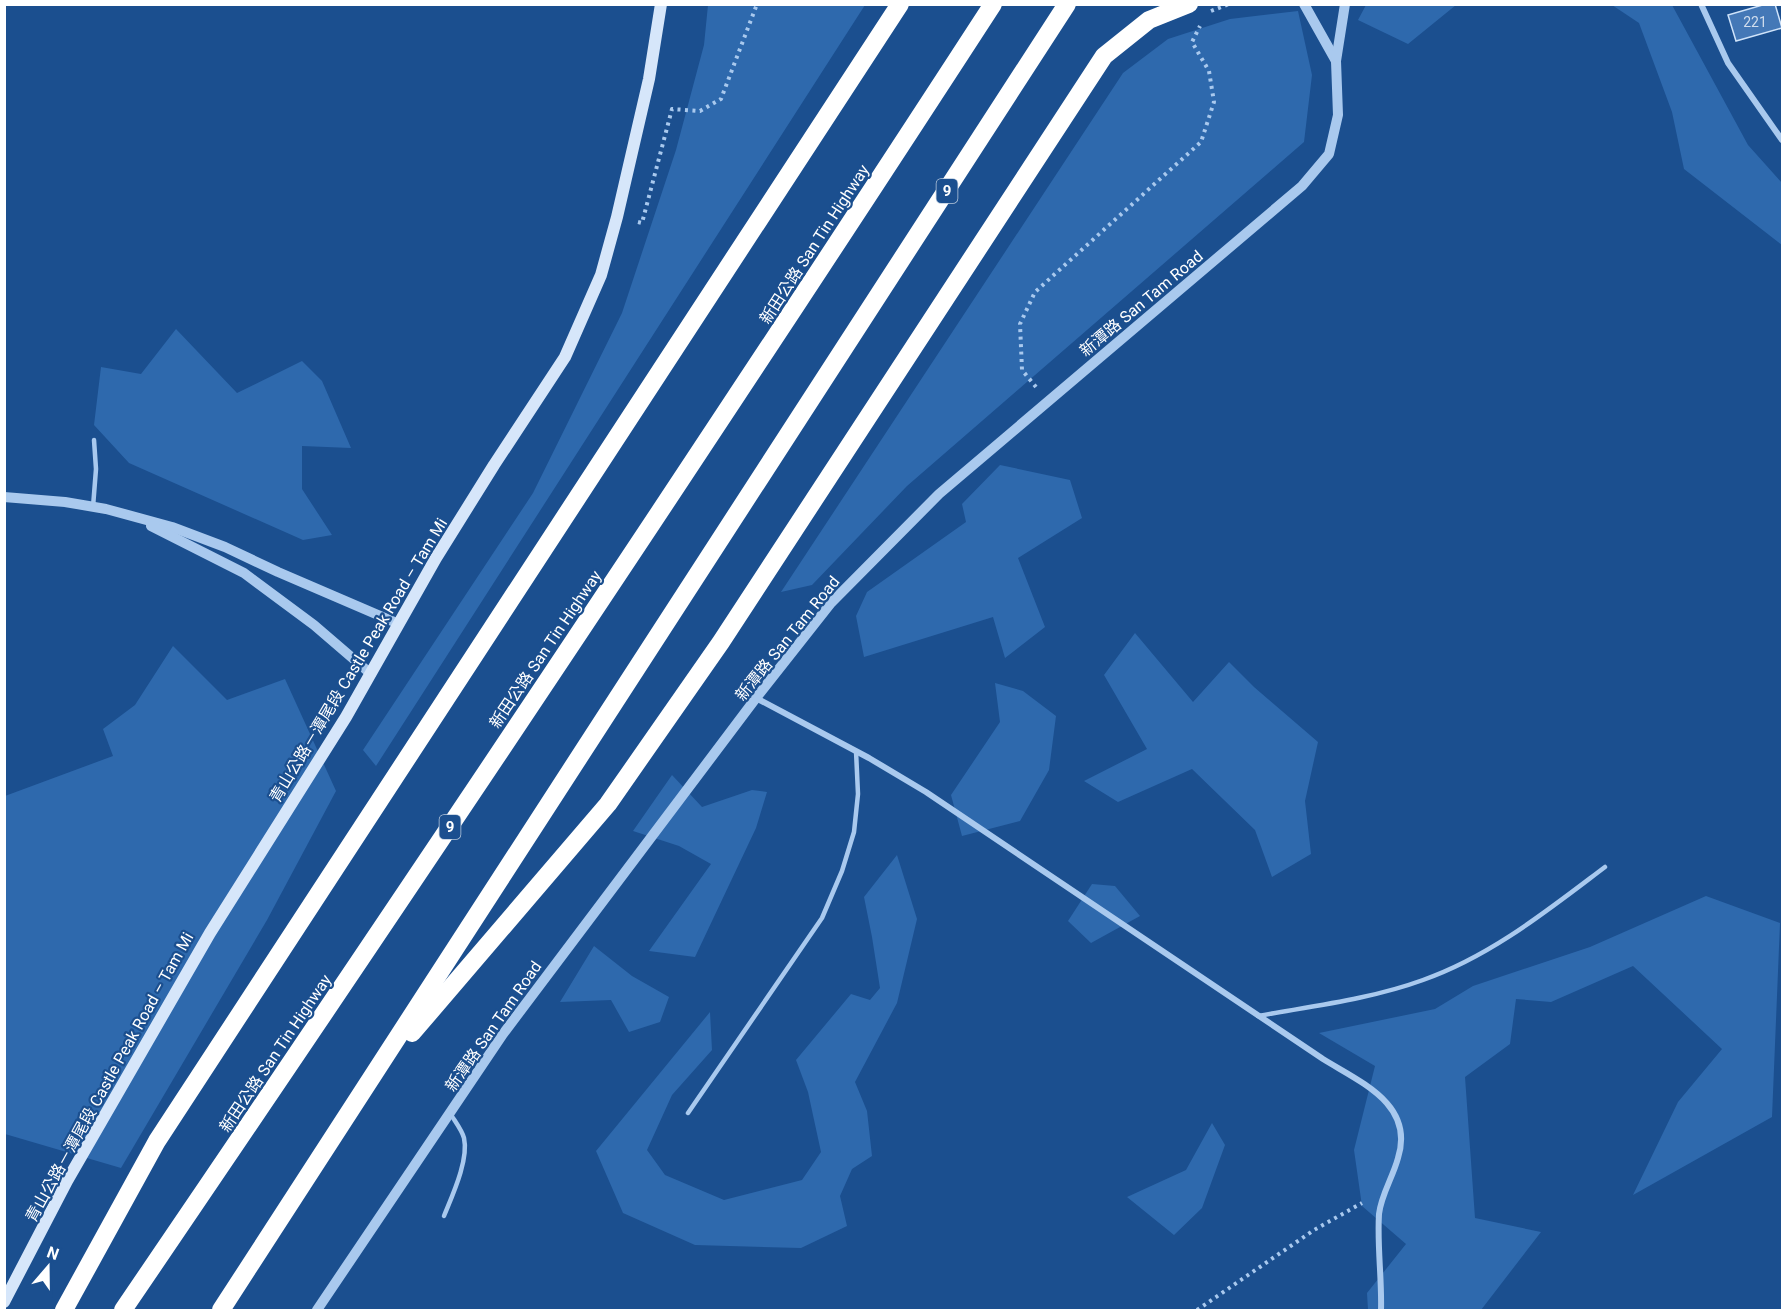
<svg xmlns="http://www.w3.org/2000/svg" width="1787" height="1315" font-family="Roboto,'Noto Sans TC',sans-serif">
<style>
.green{fill:#2e69ad}
.building{fill:#4478b7;stroke:#cfe3fa;stroke-width:1.5}
.lines{fill:none;stroke-linecap:round;stroke-linejoin:round}
.path{stroke:#a9c9ee;stroke-width:4;stroke-dasharray:3 4.5;stroke-linecap:butt}
.service{stroke:#a9c9ee;stroke-width:4.5}
.minor{stroke:#a9c9ee;stroke-width:6}
.tertiary{stroke:#a9c9ee;stroke-width:10}
.secondary{stroke:#d6e6fa;stroke-width:12}
.motorway{stroke:#fff;stroke-width:18}
.labels{text-anchor:middle;stroke-width:4.5;stroke-linejoin:round;paint-order:stroke}
.number-label{font-size:14px;fill:#d0dded}
.shield{fill:#1b4f8f;stroke:#bbcadd;stroke-width:1.5}
.shield-label{font-size:15px;font-weight:bold;fill:#fff}
.street-label{font-size:16px;fill:#fff;stroke:#1b4f8f}
</style>
<rect width="100%" height="100%" fill="#1b4f8f"/>
<!-- green -->
<g class="green">
<polygon points="708,5 865,5 376,766 363,750 533,493 622,313 676,150 704,45"/>
<polygon points="1366,5 1366,4 1456,5 1408,44 1358,20"/>
<polygon points="1612,5 1672,5 1748,145 1782,183 1782,245 1684,169 1672,112 1639,23"/>
<polygon points="1298,11 1312,75 1304,142 907,486 812,585 781,592 1123,73 1168,39 1230,19"/>
<polygon points="176,329 237,393 302,361 322,381 351,448 302,446 302,489 332,535 303,540 129,463 94,425 101,367 141,374"/>
<polygon points="1000,465 1070,480 1082,518 1018,558 1045,627 1005,658 993,617 864,657 856,616 867,592 966,522 962,504"/>
<polygon points="1135,633 1193,702 1229,662 1254,687 1318,742 1305,801 1311,854 1272,877 1255,830 1192,769 1118,802 1084,781 1147,749 1104,675"/>
<polygon points="173,646 227,700 285,679 336,791 267,920 121,1168 5,1134 5,796 113,756 103,729 135,705"/>
<polygon points="995,683 1023,691 1056,716 1049,770 1020,821 962,836 951,795 1000,722"/>
<polygon points="672,775 702,807 752,790 767,792 756,828 695,957 649,951 711,864 679,846 633,831"/>
<polygon points="897,855 917,919 897,1003 855,1082 867,1111 872,1156 852,1169 840,1196 847,1226 801,1248 695,1245 623,1213 596,1151 710,1012 712,1050 672,1095 647,1150 665,1175 724,1200 802,1180 821,1152 808,1092 796,1060 851,994 870,1000 880,988 872,937 864,897"/>
<polygon points="1092,884 1115,886 1140,916 1091,943 1068,921"/>
<polygon points="1706,896 1780,923 1772,1117 1633,1195 1678,1102 1722,1049 1633,966 1551,1002 1516,999 1510,1044 1465,1077 1475,1218 1541,1232 1481,1310 1368,1310 1367,1293 1406,1244 1362,1206 1354,1150 1375,1066 1319,1033 1435,1009 1473,986 1590,947"/>
<polygon points="594,946 632,976 669,997 660,1022 629,1032 611,1000 560,1002"/>
<polygon points="1212,1123 1225,1145 1202,1208 1174,1235 1127,1197 1186,1170"/>
</g>
<!-- building -->
<polygon class="building" points="1766,4 1775,4 1782,28 1736,41 1728,15"/>
<g class="lines">
<!-- path -->
<g class="path">
<polyline points="1211,11 1229,4"/>
<polyline points="638,222 642,223 672,109 700,111 721,99 757,4"/>
<polyline points="1036,387 1022,370 1020,324 1035,292 1201,142 1214,102 1209,71 1192,42 1200,26"/>
<polyline points="1197,1310 1314,1230 1362,1203"/>
</g>
<!-- service -->
<g class="service">
<polyline points="93,507 96,469 94,440"/>
<path d="M1258,1016C1313,1006 1371,999 1423,980C1491,956 1548,910 1605,867"/>
<polyline points="688,1113 822,918 842,871 854,832 858,794 856,751"/>
<path d="M444,1216C452,1196 469,1160 464,1138C462,1130 454,1120 450,1113"/>
</g>
<!-- minor -->
<g class="minor">
<polyline points="1701,4 1728,63 1782,140"/>
<path d="M756,698L869,758L926,792L1323,1059C1360,1082 1415,1104 1398,1158C1393,1177 1381,1195 1379,1214C1377,1246 1382,1279 1381,1310"/>
</g>
<!-- tertiary -->
<g class="tertiary">
<polyline points="1304,4 1336,61"/>
<polyline points="4,497 65,502 106,509 172,527 225,547 278,572 399,624"/>
<polyline points="151,526 244,573 314,625 371,674"/>
<polyline points="317,1310 503,1034 756,698 831,603 939,494 1302,186 1329,154 1338,115 1336,61 1345,4"/>
</g>
<!-- secondary -->
<polyline class="secondary" points="4,1302 67,1181 210,933 346,717 436,558 494,465 565,357 601,275 617,217 649,79 661,4"/>
<!-- motorway -->
<g class="motorway">
<polyline points="412,1033 608,804 721,642 1104,56 1149,20 1189,4"/>
<polyline points="64,1310 157,1141 900,4"/>
<path d="M123,1310C417,878 708,443 993,4"/>
<polyline points="221,1310 1067,4"/>
</g>
</g>
<g class="labels">
<!-- number labels -->
<g class="number-label">
<text x="1755" y="27">221</text>
</g>
<!-- shield labels -->
<g class="shield">
<rect x="936.5" y="179" width="21" height="24" rx="4.5"/>
<rect x="439.5" y="815" width="21" height="24" rx="4.5"/>
</g>
<g class="shield-label">
<text x="947" y="196">9</text>
<text x="450" y="832">9</text>
</g>
<!-- street labels -->
<g class="street-label">
<text transform="translate(814 244) rotate(-57)" y="6">新田公路 San Tin Highway</text>
<text transform="translate(1141 303) rotate(-40)" y="6">新潭路 San Tam Road</text>
<text transform="translate(787 638) rotate(-51)" y="6">新潭路 San Tam Road</text>
<text transform="translate(545 649) rotate(-56)" y="6">新田公路 San Tin Highway</text>
<text transform="translate(358 660) rotate(-59)" y="6">青山公路－潭尾段 Castle Peak Road – Tam Mi</text>
<text transform="translate(493 1026) rotate(-55)" y="6">新潭路 San Tam Road</text>
<text transform="translate(275 1053) rotate(-56)" y="6">新田公路 San Tin Highway</text>
<text transform="translate(109 1077) rotate(-61)" y="6">青山公路－潭尾段 Castle Peak Road – Tam Mi</text>
</g>
</g>
<!-- border -->
<rect width="1787" height="1315" fill="none" stroke="#ffffff" stroke-width="12"/>
<!-- north arrow -->
<g transform="translate(48 1267) rotate(20)" stroke="#1b4f8f" stroke-width="4.5" paint-order="stroke">
<path d="M0-4.5L10 22L0 15L-10 22Z" fill="#ffffff"/>
<text y="-9" font-size="16" font-weight="bold" text-anchor="middle" fill="#ffffff">N</text>
</g>
</svg>
